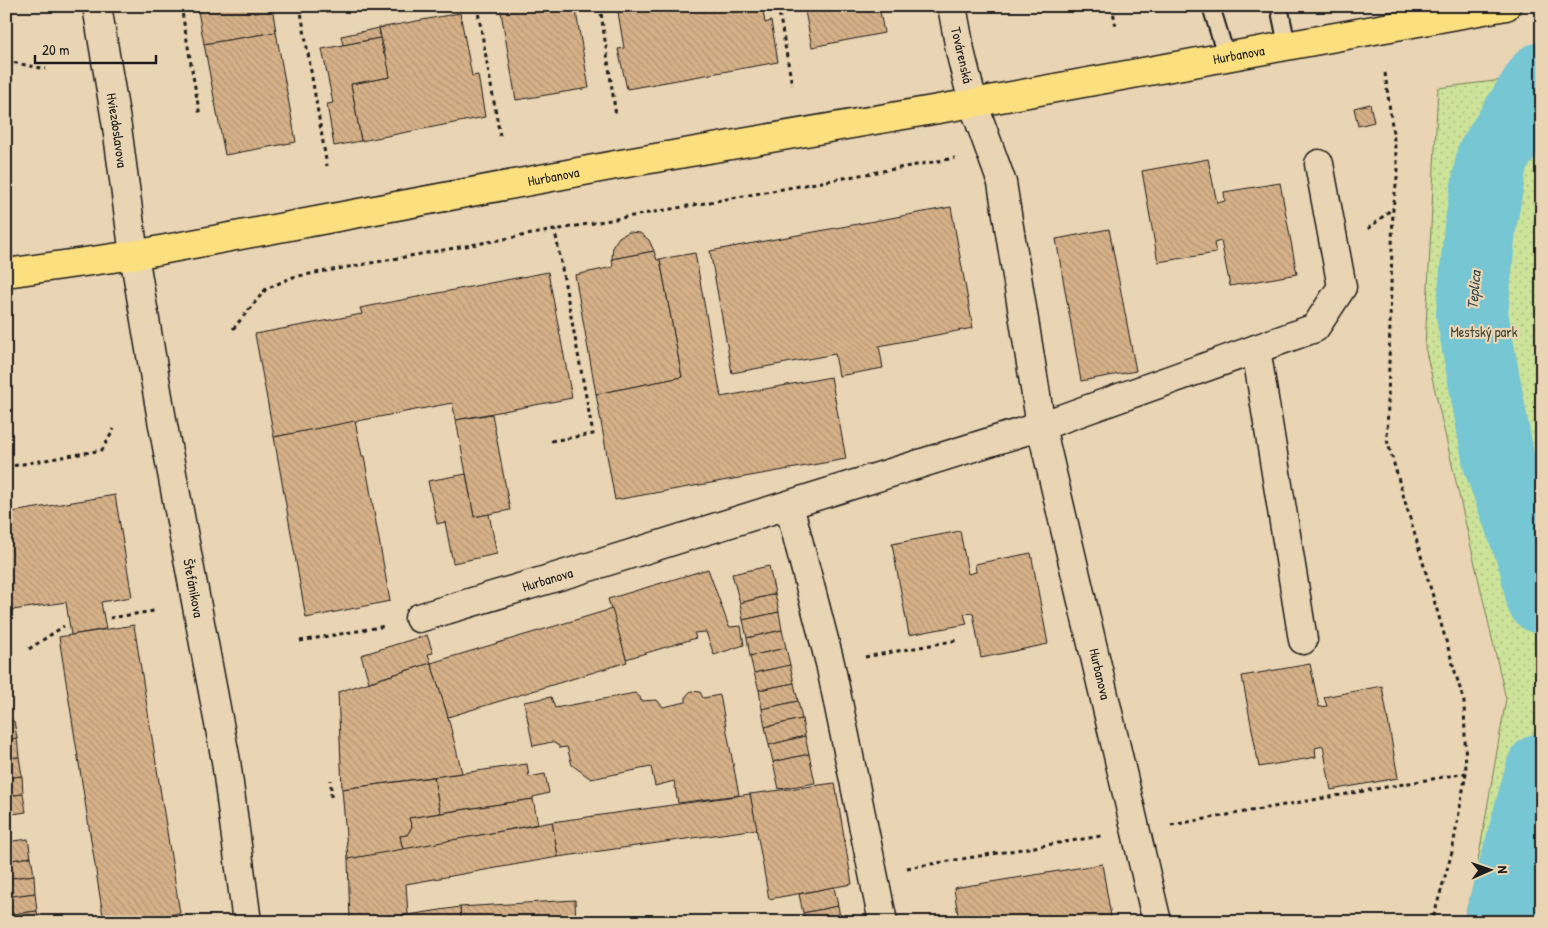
<svg xmlns="http://www.w3.org/2000/svg" width="1548" height="928" font-family="'Patrick Hand',sans-serif">
<style>
.park{fill:url(#park-dots);stroke:#74805a}
.lines{fill:none;stroke-linecap:round;stroke-linejoin:round}
.river{stroke:#77c6d4;stroke-width:72}
.building{fill:url(#building-back-hatch);stroke:#1c1c1c}
.lane-casing{stroke:#1c1c1c;stroke-width:20}
.street-casing{stroke:#1c1c1c;stroke-width:31}
.secondary-casing{stroke:#1c1c1c;stroke-width:31}
.primary-casing{stroke:#1c1c1c;stroke-width:31}
.path{stroke:#1c1c1c;stroke-width:3;stroke-dasharray:4 4;stroke-linecap:butt}
.lane{stroke:#e9d4b3;stroke-width:16}
.street{stroke:#e9d4b3;stroke-width:28}
.secondary{stroke:#e9d4b3;stroke-width:28}
.primary{stroke:#fce080;stroke-width:28}
.labels{text-anchor:middle;stroke-width:4.5;stroke-linejoin:round;paint-order:stroke}
.street-label{font-size:14px;fill:#1c1c1c;stroke:#e9d4b3}
.park-label{font-size:14px;fill:#3f4435;stroke:#e9d4b3}
.water-label{font-size:15px;font-style:italic;fill:#33464a;stroke:#e9d4b3}
</style>
<defs>
<pattern id="park-dots" width="8" height="8" patternUnits="userSpaceOnUse" patternTransform="scale(1.25)"><rect width="8" height="8" fill="#cce399"/><path d="M2 2h.1M6 6h.1" fill="none" stroke="#afc283" stroke-width="1.8" stroke-linecap="round"/></pattern>
<pattern id="building-back-hatch" width="6" height="6" patternUnits="userSpaceOnUse" patternTransform="scale(1.25)"><rect width="6" height="6" fill="#d6b188"/><path d="M-1 5l2 2M0 0l6 6M5-1l2 2" fill="none" stroke="#b79875"/></pattern>
</defs>
<rect width="100%" height="100%" fill="#e9d4b3"/>
<filter id="ink" filterUnits="userSpaceOnUse"><feTurbulence type="fractalNoise" baseFrequency=".02" numOctaves="2"/><feDisplacementMap in="SourceGraphic" scale="10" xChannelSelector="R" yChannelSelector="G"/><feConvolveMatrix kernelMatrix="1 2 1 2 8 2 1 2 1" color-interpolation-filters="sRGB"/></filter>
<g filter="url(#ink)">
<!-- park -->
<polygon class="park" points="1542,75 1542,922 1463,922 1474,884 1506,699 1425,347 1438,88"/>
<g class="lines">
<!-- river -->
<g class="river">
<polyline points="1542,78 1492,158 1480,228 1472,314 1499,462 1535,563 1542,598"/>
<polyline points="1500,922 1542,769"/>
</g>
</g>
<!-- building -->
<g class="building">
<polygon points="197,6 272,6 276,32 204,44"/>
<polygon points="500,6 575,6 589,88 516,100"/>
<polygon points="617,6 762,6 765,23 771,21 778,62 627,89 618,49 624,48"/>
<polygon points="804,6 879,6 884,33 812,47"/>
<polygon points="460,13 472,76 478,75 485,117 361,141 351,84 390,77 379,28"/>
<polygon points="379,28 380,38 343,45 341,36"/>
<polygon points="276,32 296,142 225,155 204,44"/>
<polygon points="380,38 384,55 386,55 390,77 351,84 361,141 334,146 327,104 333,103 322,49"/>
<polygon points="1370,104 1374,122 1358,126 1354,108"/>
<polygon points="1208,159 1217,203 1225,201 1224,192 1280,183 1297,274 1230,286 1221,241 1214,243 1216,253 1158,262 1142,171"/>
<polygon points="951,207 973,328 879,346 883,368 839,376 835,354 732,373 710,251"/>
<polygon points="1109,229 1136,371 1081,381 1056,239"/>
<polygon points="629,232 640,233 649,240 654,251 612,259 613,246 619,237"/>
<polygon points="654,251 657,260 660,259 682,377 596,394 575,275 613,267 612,259"/>
<polygon points="695,253 721,397 831,377 846,459 615,500 596,394 682,377 660,259"/>
<polygon points="548,272 572,398 456,420 452,403 274,437 255,334 362,314 360,308"/>
<polygon points="492,414 510,510 474,517 456,420"/>
<polygon points="355,421 362,456 364,456 390,601 306,618 274,437"/>
<polygon points="466,474 474,517 489,514 497,554 453,563 445,522 437,524 428,481"/>
<polygon points="115,495 132,597 101,602 106,629 71,635 66,602 6,611 6,513"/>
<polygon points="960,531 968,574 976,572 975,564 1031,553 1048,644 981,658 973,613 964,614 967,624 909,635 892,544"/>
<polygon points="769,566 775,594 740,603 732,574"/>
<polygon points="708,569 729,627 741,626 744,645 714,655 706,632 694,633 696,638 626,659 608,599"/>
<polygon points="775,594 779,612 743,620 740,603"/>
<polygon points="612,609 627,662 448,717 431,663"/>
<polygon points="779,612 782,630 747,638 743,620"/>
<polygon points="134,625 180,913 122,922 104,922 59,637"/>
<polygon points="782,630 786,648 750,656 747,638"/>
<polygon points="427,635 433,653 428,654 431,663 369,682 361,655"/>
<polygon points="786,648 790,665 754,673 750,656"/>
<polygon points="431,663 448,717 462,773 342,789 338,692"/>
<polygon points="1310,664 1319,707 1327,706 1324,697 1382,686 1398,778 1331,790 1323,746 1315,748 1316,757 1259,767 1242,676"/>
<polygon points="790,665 794,683 759,690 754,673"/>
<polygon points="794,683 798,701 762,709 759,690"/>
<polygon points="691,691 700,692 703,698 720,695 739,795 678,803 674,781 655,786 651,767 591,779 572,765 567,747 559,748 559,746 552,742 533,746 524,702 551,697 555,708 635,693 640,697 641,701 657,700 663,707 686,702 686,696"/>
<polygon points="798,701 802,719 765,727 762,709"/>
<polygon points="802,719 805,736 769,745 765,727"/>
<polygon points="14,721 17,738 6,740 6,722"/>
<polygon points="805,736 809,754 773,762 769,745"/>
<polygon points="17,738 19,757 6,758 6,740"/>
<polygon points="809,754 815,783 779,789 773,762"/>
<polygon points="19,757 22,776 6,778 6,758"/>
<polygon points="527,764 529,777 545,774 549,793 533,797 533,799 440,813 434,777"/>
<polygon points="22,776 23,794 6,796 6,778"/>
<polygon points="434,777 440,813 409,818 412,827 407,835 400,836 403,850 348,859 342,789"/>
<polygon points="835,783 852,884 769,899 750,794"/>
<polygon points="23,794 26,812 6,815 6,796"/>
<polygon points="750,794 757,829 558,857 552,822"/>
<polygon points="533,799 538,824 403,850 400,836 407,835 412,827 409,818"/>
<polygon points="552,822 558,857 406,884 408,915 350,922 348,859"/>
<polygon points="28,839 31,857 6,861 6,842"/>
<polygon points="31,857 34,875 6,879 6,861"/>
<polygon points="1102,864 1112,922 959,922 954,888"/>
<polygon points="34,875 35,893 6,897 6,879"/>
<polygon points="834,887 838,906 803,913 799,894"/>
<polygon points="35,893 37,911 6,915 6,897"/>
<polygon points="575,900 576,922 461,922 460,907"/>
<polygon points="838,906 841,922 805,922 803,913"/>
<polygon points="460,907 461,922 362,922 408,915"/>
<polygon points="37,911 39,922 6,922 6,915"/>
</g>
<g class="lines">
<!-- lane casing -->
<g class="lane-casing">
<g id="lane">
<polyline points="1211,6 1226,56"/>
<polyline points="1279,6 1287,45"/>
</g>
</g>
<!-- street casing -->
<g class="street-casing">
<g id="street">
<polyline points="1256,349 1303,640"/>
<polyline points="789,505 830,663 883,922"/>
<path id="s1" d="M419,618L576,571L1041,426L1002,183L973,103L961,55L952,6"/>
<polyline points="1157,922 1041,426 1315,328 1342,287 1319,164"/>
</g>
</g>
<!-- secondary casing -->
<g class="secondary-casing">
<g id="secondary">
<path id="s2" d="M97,6L117,127L134,255L162,420L226,761L247,922"/>
</g>
</g>
<!-- primary casing -->
<g class="primary-casing">
<g id="primary">
<path id="s3" d="M6,273L134,255L621,164L973,103L1506,6"/>
</g>
</g>
<!-- path -->
<g class="path">
<polyline points="181,6 200,116"/>
<polyline points="300,6 327,166"/>
<polyline points="477,6 500,136"/>
<polyline points="600,6 616,116"/>
<polyline points="778,6 792,85"/>
<polyline points="1112,6 1116,27"/>
<polyline points="6,61 46,69"/>
<polyline points="1385,73 1398,170 1393,208 1387,440 1464,702 1466,773 1452,852 1432,922"/>
<polyline points="1368,229 1393,208"/>
<polyline points="233,329 266,289 293,277 955,158"/>
<polyline points="551,441 593,434 555,231"/>
<polyline points="6,467 102,450 114,429"/>
<polyline points="110,618 154,611"/>
<polyline points="300,641 386,626"/>
<polyline points="29,649 64,626"/>
<polyline points="865,657 958,640"/>
<polyline points="331,797 331,780"/>
<polyline points="1171,825 1466,773"/>
<polyline points="907,868 1101,836"/>
</g>
<!-- lane -->
<use href="#lane" class="lane"/>
<!-- street -->
<use href="#street" class="street"/>
<!-- secondary -->
<use href="#secondary" class="secondary"/>
<!-- primary -->
<use href="#primary" class="primary"/>
</g>
</g>
<g class="labels">
<!-- street labels -->
<g class="street-label">
<text dy="5" stroke="none"><textPath href="#s3" startOffset="1252">Hurbanova</textPath></text>
<text transform="translate(962 55) rotate(77)" y="5">Továrenská</text>
<text dy="5" stroke="none"><textPath href="#s2" startOffset="126">Hviezdoslavova</textPath></text>
<text dy="5" stroke="none"><textPath href="#s3" startOffset="556">Hurbanova</textPath></text>
<text dy="5" stroke="none"><textPath href="#s1" startOffset="134">Hurbanova</textPath></text>
<text dy="5" stroke="none"><textPath href="#s2" startOffset="590">Štefánikova</textPath></text>
<text transform="translate(1100 674) rotate(77)" y="5">Hurbanova</text>
</g>
<!-- park labels -->
<g class="park-label">
<text x="1484" y="337">Mestský park</text>
</g>
<!-- water labels -->
<g class="water-label">
<text transform="translate(1474 290) rotate(-85)" y="5">Teplica</text>
</g>
</g>
<!-- margin -->
<rect width="1548" height="928" fill="none" stroke="#e9d4b3" stroke-width="25"/>
<rect x="12" y="12" width="1523" height="903" fill="none" stroke="#1c1c1c" stroke-width="2" filter="url(#ink)"/>
<!-- north arrow -->
<g transform="translate(1490 870) rotate(88)" stroke="#e9d4b3" stroke-width="4" paint-order="stroke">
<path d="M0-4L9 19L0 12L-9 19Z" fill="#1c1c1c"/>
<text y="-8" font-size="14" font-weight="bold" text-anchor="middle" fill="#1c1c1c">N</text>
</g>
<!-- scale -->
<path d="M35 55v8h121v-8" fill="none" stroke="#1c1c1c" stroke-width="2.5"/>
<text x="42" y="55" font-size="15" fill="#1c1c1c" stroke="#e9d4b3" stroke-width="4" paint-order="stroke">20 m</text>
</svg>
